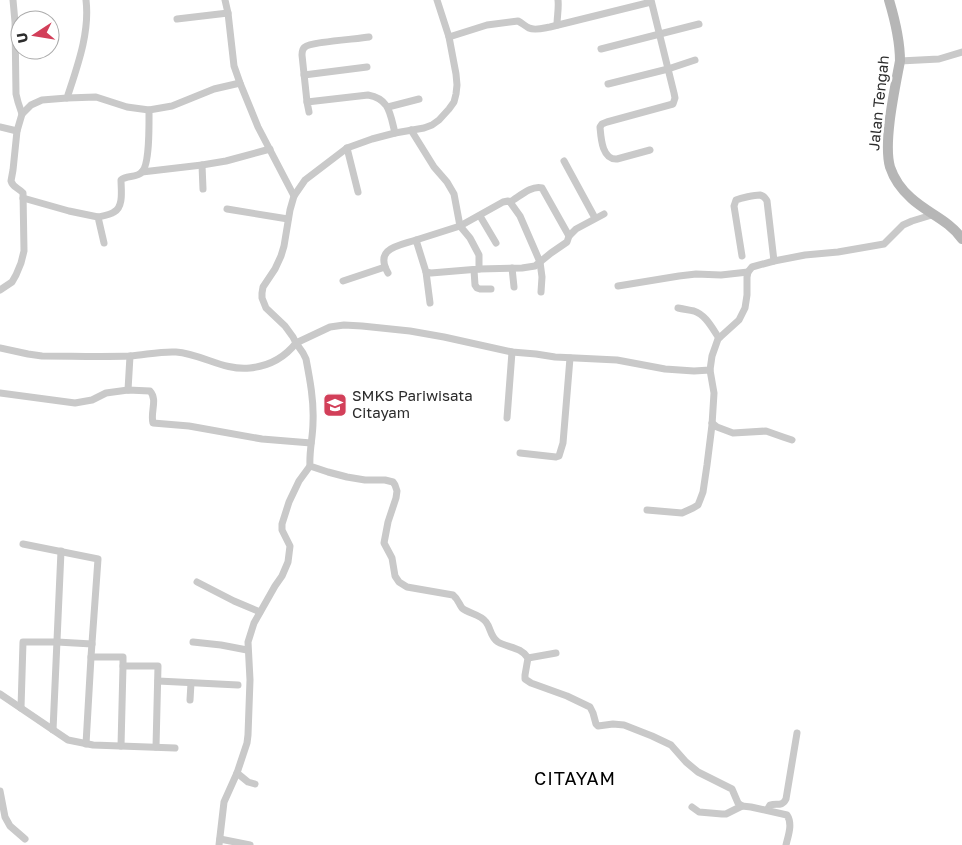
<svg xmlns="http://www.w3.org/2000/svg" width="962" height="845" font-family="'Golos Text',sans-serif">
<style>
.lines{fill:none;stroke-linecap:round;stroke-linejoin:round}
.street{stroke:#c9c9c9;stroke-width:7}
.secondary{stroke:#b6b6b6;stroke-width:10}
.labels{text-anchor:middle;stroke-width:5;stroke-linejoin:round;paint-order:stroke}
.street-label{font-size:15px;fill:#2c2c2c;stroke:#fff}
.poi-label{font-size:15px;fill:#2c2c2c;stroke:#fff;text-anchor:start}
.quarter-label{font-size:18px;letter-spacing:1px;fill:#000;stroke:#fff}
</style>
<rect width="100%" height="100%" fill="#fff"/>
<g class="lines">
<!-- street -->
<g class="street">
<polyline points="225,0 228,13 234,66 240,83 258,127 294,196"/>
<polyline points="177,19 228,13"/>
<path d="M557,25C557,17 559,8 558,0"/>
<path d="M449,37L487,25L518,21C522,23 525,26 529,28C535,31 544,28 550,27L651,2"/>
<polyline points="601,49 699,24"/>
<polyline points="900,61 939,59 962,52"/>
<polyline points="304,75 367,67"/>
<polyline points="608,84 668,69 695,60"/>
<polyline points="67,98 96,97 127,107 149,110 172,106 214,89 240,83"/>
<path d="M307,102L302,55C302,52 302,49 305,47C310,42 358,39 369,37"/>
<polyline points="388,107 419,99"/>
<path d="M309,112L307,102L368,95C390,99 390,114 395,133"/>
<path d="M22,114L31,105L42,100L67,98C77,67 90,33 86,0"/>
<polyline points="0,127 17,131"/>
<polyline points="347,148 358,192"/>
<path d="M650,150L617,159C602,160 601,138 600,127L602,124L607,122L673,104L675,98L674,93L651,0"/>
<polyline points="564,161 595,218"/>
<polyline points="142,172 202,165"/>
<polyline points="203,189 202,165 226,161 270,149"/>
<polyline points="23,198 69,211 98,217 104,243"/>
<path d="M510,202C519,197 531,185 542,188L569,236"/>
<polyline points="227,209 288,219"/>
<polyline points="480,216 496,243"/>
<path d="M98,217C103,216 110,215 114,212C124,207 121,189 121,180C126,175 137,178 142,172C150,164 149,122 149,110"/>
<polyline points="416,240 460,226 503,202 508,201 510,202 520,216 540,262 542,277 541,292"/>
<path d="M742,256L734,206L736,200C741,198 754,195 760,195C765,196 765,198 767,201L774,261"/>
<polyline points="512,268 514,287"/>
<polyline points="479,269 522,268 535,266 551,253 567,242 569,236 576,229 604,214"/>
<polyline points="474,270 475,285 477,288 480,289 491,289"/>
<polyline points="426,272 430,303"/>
<path d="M388,273C374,248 398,246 416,240L426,272L431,273L479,269V255L470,238L460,226L454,194L447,182L434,167L411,130"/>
<polyline points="343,281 385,267"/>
<polyline points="618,286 679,276 696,274 721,275 748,272"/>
<path d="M0,290L12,282L16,275L21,263L24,251L23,193C19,188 13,188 11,181L13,170L17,131L22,114L18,102L16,94L15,22L13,0"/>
<path d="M678,308C683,309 689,310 694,311C706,315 712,328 719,338"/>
<path d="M0,348L28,354L42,356C71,356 101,357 130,356C145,355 161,351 176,352C202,354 224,371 250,368C269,366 285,357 296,343L293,337L285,326L266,308L262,298V293L263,287L275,269L281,256L284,246L290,210L294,196L305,180L347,148L372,139L395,133L424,128L432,125L439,120L449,109L454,102L456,94L457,85L456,74L449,37L437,0"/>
<polyline points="128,390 130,356"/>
<path d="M0,393L75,403L92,400L106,393L128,390L150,391C158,400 150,412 153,423L189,426L262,439L311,443"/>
<polyline points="507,418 512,352"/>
<polyline points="712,423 717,427 733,433 766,431 783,437 792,440"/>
<polyline points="520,453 556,457 559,456 563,443 570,358"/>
<polyline points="647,510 682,513 693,508 698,505 700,500 703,492 707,465 712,425 714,393 710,370"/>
<polyline points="23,544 98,559 91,657"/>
<polyline points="197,582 234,601 260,612"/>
<polyline points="193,642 221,645 247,650"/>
<polyline points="528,658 556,653"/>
<polyline points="158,681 238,685"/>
<polyline points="0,694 68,740 93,745 175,748"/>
<polyline points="190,700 191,683"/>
<polyline points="21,708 23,642 57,642 92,644"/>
<polyline points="53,730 61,551"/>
<polyline points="86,744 91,657 123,657 123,666"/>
<polyline points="121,746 123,666 158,666 156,747"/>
<polyline points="237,773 248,782 255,784"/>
<polyline points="0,791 5,817 10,826 25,839"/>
<polyline points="692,807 699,812 722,814 726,814 742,806"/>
<path d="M767,810L770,805C777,803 782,807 786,799L797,733"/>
<polyline points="220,839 250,845"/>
<polyline points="219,845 224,802 237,773 247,743 248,735 250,680 248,642 254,623 275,586 282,576 288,562 290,546 282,530 282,524 289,502 299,481 310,466"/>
<path d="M786,845C788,836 793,824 787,815L751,807L742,806L738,803L732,789L698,772L686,762L671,745L652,736L624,725L613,724L598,726L596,724L593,713L590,707L567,696L531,683L525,679V675L528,658C521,647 509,648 498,642C490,637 491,628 486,622C480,614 469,614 462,608C459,604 458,599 453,595L407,587L399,582L395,576L392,558L384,543L388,522L396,498L397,491L395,485L393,482L385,480H365L347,477L328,472L310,466C309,451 313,437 313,422C314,401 310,380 306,359L303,353L296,343L330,327L344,325L362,326L410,331L444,337L512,352L536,354L555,357L617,360L665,369L694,371L710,370L712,356L718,339L739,320L745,308L747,295V277L748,272L752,267L774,261L805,255L838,252L884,244L903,225L912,221L935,214"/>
</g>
<!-- secondary -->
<path class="secondary" d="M889,0C895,20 900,40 900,61C895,88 883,142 890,167C894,179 902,190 911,198C927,213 949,220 962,239"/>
</g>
<!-- icons -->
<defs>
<g id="school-square" transform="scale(1.25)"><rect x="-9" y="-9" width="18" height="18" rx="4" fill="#d23f59" stroke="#fff"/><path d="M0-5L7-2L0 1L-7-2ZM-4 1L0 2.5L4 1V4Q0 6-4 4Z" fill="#fff"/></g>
</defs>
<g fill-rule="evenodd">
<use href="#school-square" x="335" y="405"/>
</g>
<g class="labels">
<!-- street labels -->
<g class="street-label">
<text transform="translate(879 103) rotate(-84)" y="5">Jalan Tengah</text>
</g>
<!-- poi labels -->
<g class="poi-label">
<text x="352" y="401">SMKS Pariwisata<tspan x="352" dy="17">Citayam</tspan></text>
</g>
<!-- quarter labels -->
<g class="quarter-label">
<text x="575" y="785">CITAYAM</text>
</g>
</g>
<!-- north arrow -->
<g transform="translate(35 35) rotate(258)"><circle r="24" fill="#ffffff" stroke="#ababab"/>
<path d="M0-4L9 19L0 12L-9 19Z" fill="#d23f59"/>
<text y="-8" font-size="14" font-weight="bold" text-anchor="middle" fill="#2c2c2c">U</text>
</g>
</svg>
